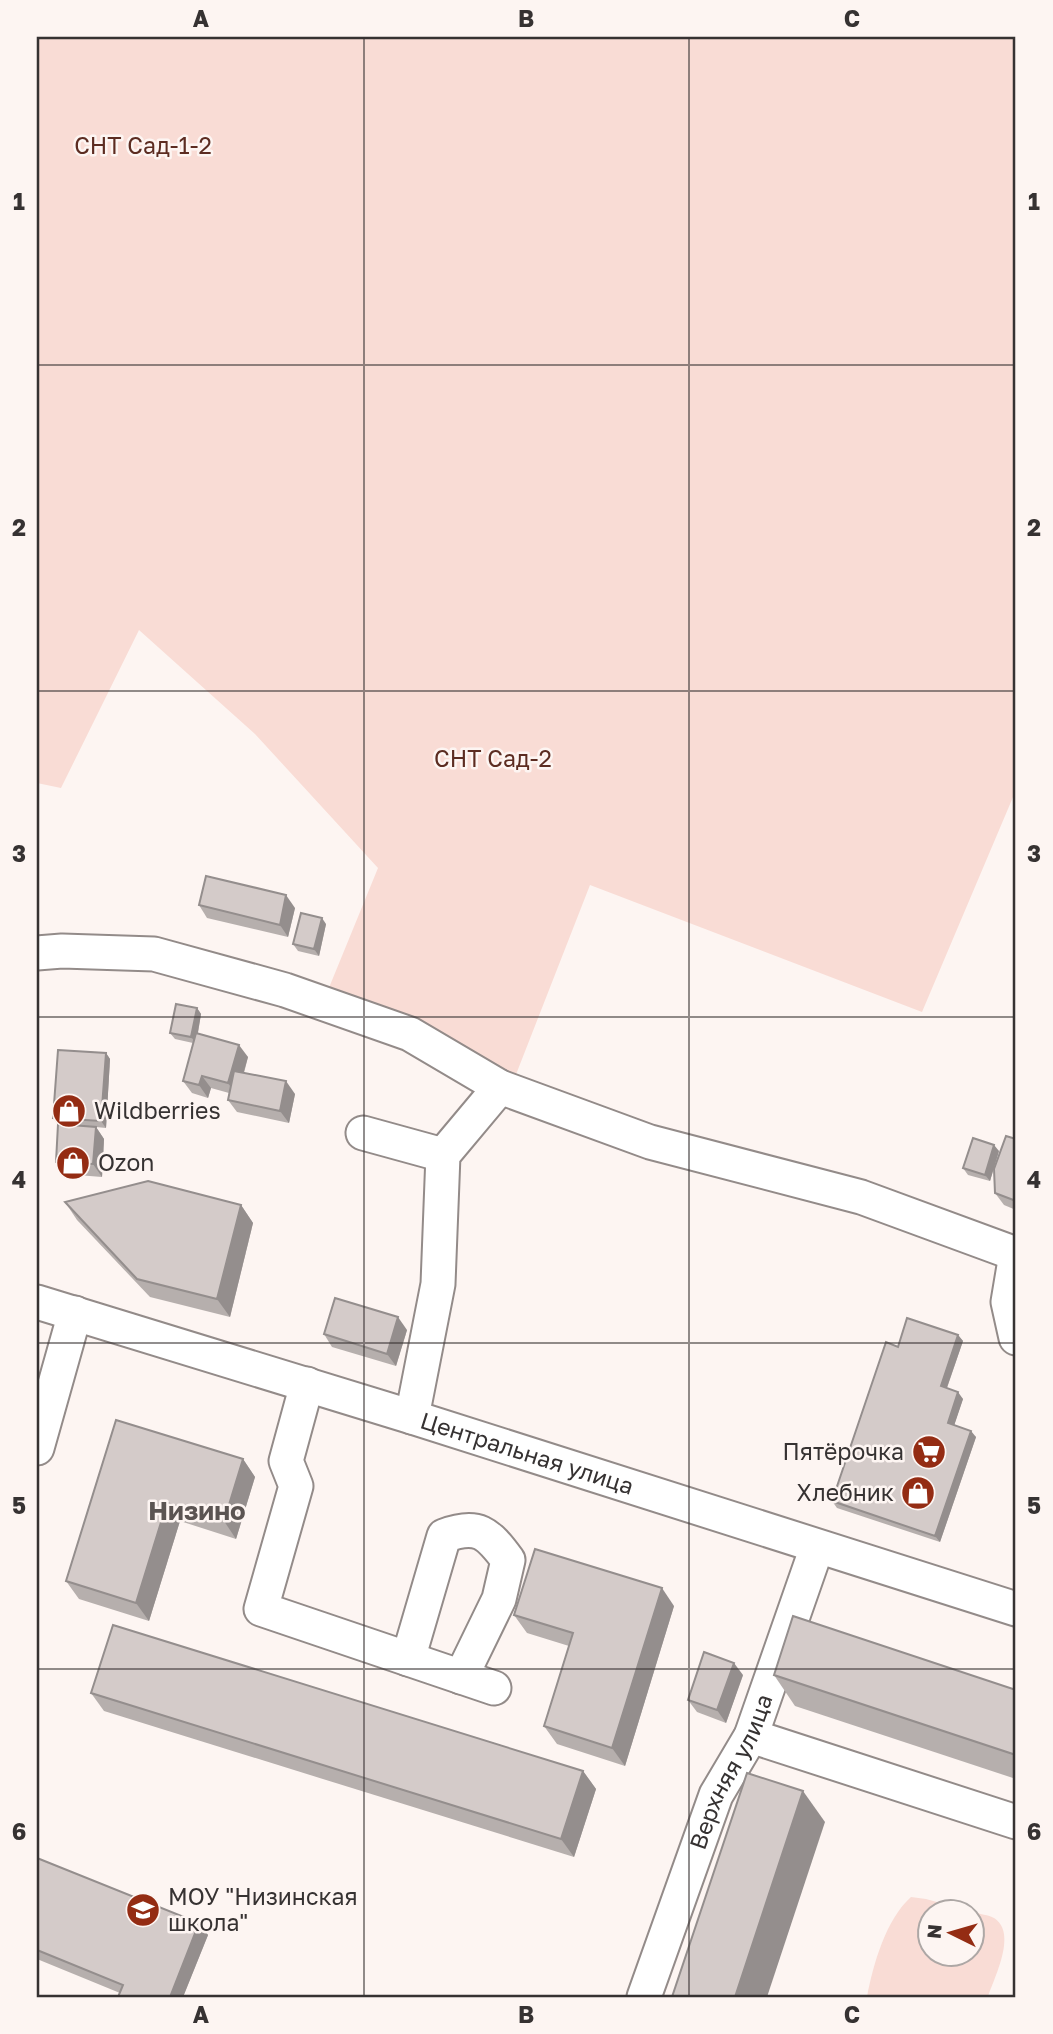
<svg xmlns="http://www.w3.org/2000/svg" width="1053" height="2034" font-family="'Golos Text',sans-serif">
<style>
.green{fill:#f9dcd5}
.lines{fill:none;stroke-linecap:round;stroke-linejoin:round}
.minor-casing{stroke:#938b89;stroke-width:37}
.minor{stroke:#fff;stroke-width:33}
.wall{fill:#b6afad}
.shaded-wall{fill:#948e8d}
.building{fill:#d4cbc9;stroke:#948e8d;stroke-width:2}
.grid{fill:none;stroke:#363232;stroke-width:2;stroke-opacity:0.55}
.labels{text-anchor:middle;stroke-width:5;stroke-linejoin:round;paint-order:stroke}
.park-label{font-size:23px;fill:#5c2c21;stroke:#fdf5f2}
.poi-label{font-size:23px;fill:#363232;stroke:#fdf5f2;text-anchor:start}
.street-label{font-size:23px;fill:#363232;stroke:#fdf5f2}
.quarter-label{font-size:26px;font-weight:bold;fill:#5b5452;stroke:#fdf5f2}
.neatline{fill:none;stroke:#363232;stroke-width:2.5}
.grid-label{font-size:23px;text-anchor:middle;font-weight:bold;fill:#363232}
</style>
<rect width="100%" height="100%" fill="#fdf5f2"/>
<!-- green -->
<g class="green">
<polygon points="37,37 1016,37 1016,790 922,1012 590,885 515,1077 326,995 378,868 255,734 139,630 61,788 37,783"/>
<path d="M911,1897L926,1899L969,1911L930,1912V1954H972L973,1912C979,1914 989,1915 994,1918C1018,1933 994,1978 988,1997H867C873,1965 886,1919 911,1897Z"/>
</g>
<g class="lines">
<!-- minor casing -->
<g class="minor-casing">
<g id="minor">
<polyline points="37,953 62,951 154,954 285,990 410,1034 500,1087 650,1142 861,1197 1016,1254"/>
<polyline points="363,1133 443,1155"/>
<polyline points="1016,1254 1008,1302 1016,1338"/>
<path id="s1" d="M37,1302L412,1417L1016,1609"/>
<polyline points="307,1384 286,1461 296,1486 261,1609 494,1688"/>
<polyline points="412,1417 438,1284 443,1155 500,1087"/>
<polyline points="37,1448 75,1313"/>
<path d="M408,1659L444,1536C478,1523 488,1533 508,1560L499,1599L461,1677"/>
<polyline points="751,1736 1016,1822"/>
<path id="s2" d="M644,1997L716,1795L751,1736L817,1547"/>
</g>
</g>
<!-- minor -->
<use href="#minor" class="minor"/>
</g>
<!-- wall -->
<g class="wall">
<polygon points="199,905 295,908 288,937 207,918"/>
<polygon points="326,924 319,956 298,951 293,944"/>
<polygon points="197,1008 201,1014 198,1033 248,1057 244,1073 295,1094 289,1123 237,1112 228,1100 229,1093 211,1088 208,1098 192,1093 183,1081 193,1043 175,1039 170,1033"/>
<polygon points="106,1053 110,1059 106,1128 96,1127 104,1139 102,1177 65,1174 56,1162 58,1125 53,1118"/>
<polygon points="1016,1139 1016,1210 1004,1205 995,1193"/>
<polygon points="999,1151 990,1181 968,1175 963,1168"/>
<polygon points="65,1202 241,1205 253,1223 230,1317 150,1297 77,1220"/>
<polygon points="407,1330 396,1366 332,1347 324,1334"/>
<polygon points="958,1335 963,1341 947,1388 963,1399 954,1425 976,1437 940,1542 837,1508 832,1501 898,1347"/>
<polygon points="116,1420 243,1459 255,1477 236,1539 180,1521 149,1621 79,1599 66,1581"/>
<polygon points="674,1606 625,1766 557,1744 544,1726 569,1646 527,1633 514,1615"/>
<polygon points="743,1675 726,1723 697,1712 688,1700"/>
<polygon points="774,1675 1016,1690 1016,1779 795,1706"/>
<polygon points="91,1693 583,1771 596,1789 574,1857 104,1711"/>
<polygon points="37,1858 199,1923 208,1935 183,1997 118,1997 120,1993 37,1959"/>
</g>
<!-- shaded-wall -->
<g class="shaded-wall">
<polygon points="286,895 295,908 288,937 280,925"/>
<polygon points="322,918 326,924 319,956 314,949"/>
<polygon points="197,1008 201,1014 196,1043 191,1037"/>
<polygon points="239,1045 248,1057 237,1096 228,1083"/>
<polygon points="106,1053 110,1059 106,1128 101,1121"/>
<polygon points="202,1076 211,1088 208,1098 199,1085"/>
<polygon points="286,1081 295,1094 289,1123 280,1111"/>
<polygon points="96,1127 104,1139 102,1177 93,1164"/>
<polygon points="994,1145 999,1151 990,1181 985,1175"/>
<polygon points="241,1205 253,1223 230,1317 217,1299"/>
<polygon points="398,1317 407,1330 396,1366 387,1354"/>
<polygon points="958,1335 963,1341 945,1393 941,1386"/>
<polygon points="958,1392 963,1399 953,1429 948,1423"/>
<polygon points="971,1431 976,1437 940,1542 935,1536"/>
<polygon points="243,1459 255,1477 236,1539 224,1521"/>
<polygon points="167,1503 180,1521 149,1621 136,1603"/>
<polygon points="662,1588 674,1606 625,1766 612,1748"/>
<polygon points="734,1663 743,1675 726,1723 717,1710"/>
<polygon points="583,1771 596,1789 574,1857 561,1839"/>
<polygon points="803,1791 825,1822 767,1997 735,1997"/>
<polygon points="199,1923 208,1935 183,1997 170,1997"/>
</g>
<!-- building -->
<g class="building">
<polygon points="206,876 286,895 280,925 199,905"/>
<polygon points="301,913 322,918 314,949 293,944"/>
<polygon points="176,1004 197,1008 191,1037 170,1033"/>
<polygon points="196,1033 239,1045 228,1083 202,1076 199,1085 183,1081"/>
<polygon points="58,1050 106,1053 101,1121 53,1118"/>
<polygon points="234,1071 286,1081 280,1111 228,1100"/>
<polygon points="58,1124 96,1127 93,1164 56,1162"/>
<polygon points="1006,1136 1016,1139 1016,1201 995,1193 994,1169"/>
<polygon points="973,1138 994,1145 985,1175 963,1168"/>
<polygon points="148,1181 241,1205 217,1299 137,1279 65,1202"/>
<polygon points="335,1298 398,1317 387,1354 324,1334"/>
<polygon points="907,1318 958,1335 941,1386 958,1392 948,1423 971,1431 935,1536 832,1501 886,1342 898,1347"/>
<polygon points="116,1420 243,1459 224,1521 167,1503 136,1603 66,1581"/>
<polygon points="535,1549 662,1588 612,1748 544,1726 573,1633 514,1615"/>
<polygon points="793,1616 1016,1690 1016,1755 774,1675"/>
<polygon points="113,1625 583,1771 561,1839 91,1693"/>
<polygon points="704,1652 734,1663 717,1710 688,1700"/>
<polygon points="747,1773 803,1791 735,1997 672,1997"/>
<polygon points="37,1858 199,1923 170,1997 118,1997 123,1985 37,1950"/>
</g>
<!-- grid -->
<path class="grid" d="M364,37V1997M689,37V1997M37,365H1016M37,691H1016M37,1017H1016M37,1343H1016M37,1669H1016"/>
<!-- icons -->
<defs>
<g id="shop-disc" transform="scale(1.75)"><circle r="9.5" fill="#942c13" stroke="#fdf5f2"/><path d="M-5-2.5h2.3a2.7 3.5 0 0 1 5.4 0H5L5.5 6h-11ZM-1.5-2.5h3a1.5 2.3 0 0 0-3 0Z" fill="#fff"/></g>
<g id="supermarket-disc" transform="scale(1.75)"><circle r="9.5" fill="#942c13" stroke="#fdf5f2"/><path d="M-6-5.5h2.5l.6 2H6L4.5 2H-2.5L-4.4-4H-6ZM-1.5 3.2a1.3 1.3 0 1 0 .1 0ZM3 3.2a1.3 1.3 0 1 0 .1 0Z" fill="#fff"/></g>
<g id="school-disc" transform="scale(1.75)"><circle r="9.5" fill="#942c13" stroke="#fdf5f2"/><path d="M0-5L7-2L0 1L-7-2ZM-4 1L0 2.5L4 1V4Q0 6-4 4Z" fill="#fff"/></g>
</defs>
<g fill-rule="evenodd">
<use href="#shop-disc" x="69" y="1111"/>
<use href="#shop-disc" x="73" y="1163"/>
<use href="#supermarket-disc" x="929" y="1452"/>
<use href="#shop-disc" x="918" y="1493"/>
<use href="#school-disc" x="143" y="1910"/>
</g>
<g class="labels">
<!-- park labels -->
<g class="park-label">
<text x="143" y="154">СНТ Сад-1-2</text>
<text x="493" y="767">СНТ Сад-2</text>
</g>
<!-- poi labels -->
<g class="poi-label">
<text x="94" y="1119">Wildberries</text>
<text x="98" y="1171">Ozon</text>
<text x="904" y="1460" text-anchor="end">Пятёрочка</text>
<text x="894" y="1501" text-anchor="end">Хлебник</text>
<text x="168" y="1905">МОУ "Низинская<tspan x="168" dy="26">школа"</tspan></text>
</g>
<!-- street labels -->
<g class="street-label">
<text dy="8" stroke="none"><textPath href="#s1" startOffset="513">Центральная улица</textPath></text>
<text dy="8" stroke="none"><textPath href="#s2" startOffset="242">Верхняя улица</textPath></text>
</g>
<!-- quarter labels -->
<g class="quarter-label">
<text x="197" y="1520">Низино</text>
</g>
</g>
<!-- border -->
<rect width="1053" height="2034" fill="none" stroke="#fdf5f2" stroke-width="77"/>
<!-- north arrow -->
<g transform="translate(951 1933) rotate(275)"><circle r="33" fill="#fdf5f2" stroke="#ada7a5" stroke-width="2"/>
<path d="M0-5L12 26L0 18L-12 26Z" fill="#942c13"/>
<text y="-10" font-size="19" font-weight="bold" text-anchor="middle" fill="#363232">N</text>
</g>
<rect x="38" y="38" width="976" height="1958" class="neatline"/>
<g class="grid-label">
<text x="201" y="27">A</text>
<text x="526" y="27">B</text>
<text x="852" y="27">C</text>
<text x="19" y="210">1</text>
<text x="1034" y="210">1</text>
<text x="19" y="536">2</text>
<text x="1034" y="536">2</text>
<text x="19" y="862">3</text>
<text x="1034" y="862">3</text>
<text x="19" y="1188">4</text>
<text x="1034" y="1188">4</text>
<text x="19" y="1514">5</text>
<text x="1034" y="1514">5</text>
<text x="19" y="1840">6</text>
<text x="1034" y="1840">6</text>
<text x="201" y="2023">A</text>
<text x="526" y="2023">B</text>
<text x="852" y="2023">C</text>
</g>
</svg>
